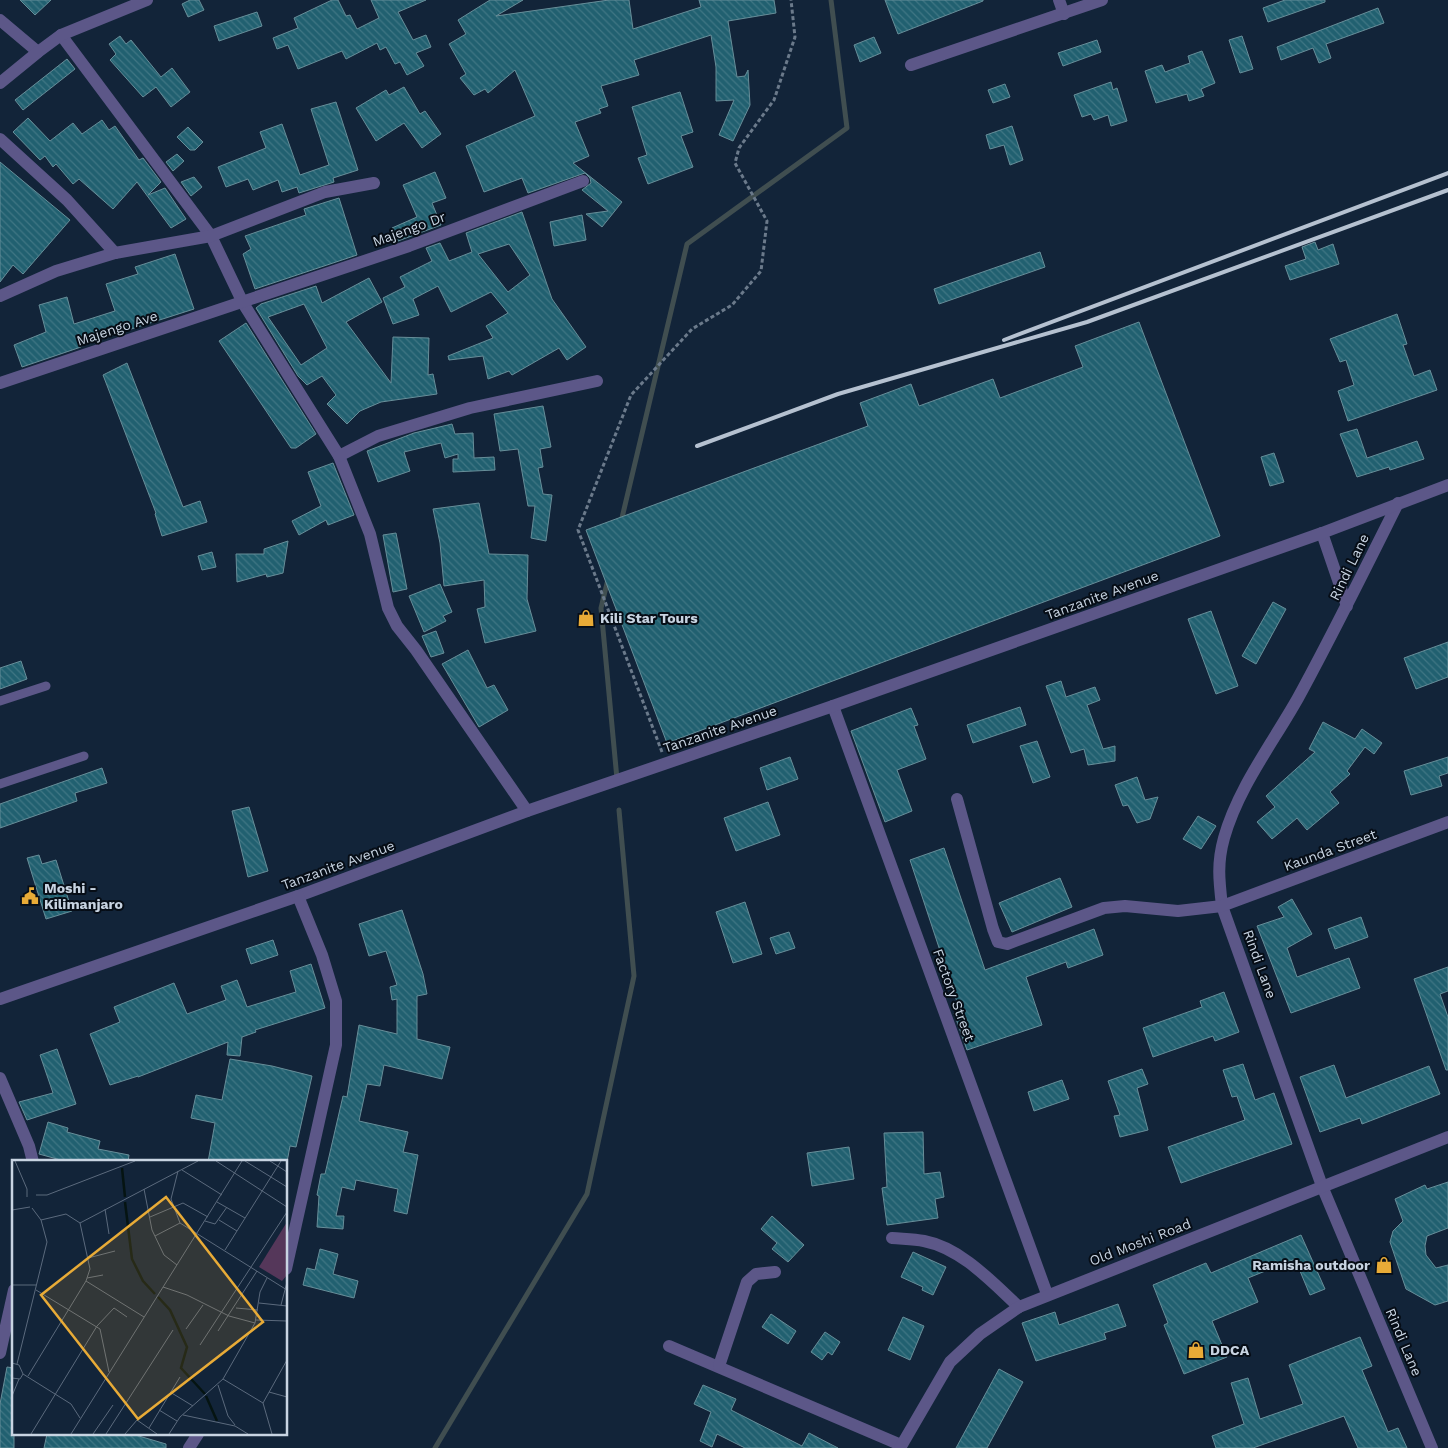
<svg xmlns="http://www.w3.org/2000/svg" width="1448" height="1448" font-family="'Work Sans',sans-serif">
<style>
.lines{fill:none;stroke-linecap:round;stroke-linejoin:round}
.stream{stroke:#404e50;stroke-width:5}
.building{fill:url(#building-back-hatch);stroke:#678e99;fill-rule:evenodd}
.path{stroke:#6b7a8b;stroke-width:3;stroke-dasharray:4 2.5;stroke-linecap:butt}
.service{stroke:#5c5788;stroke-width:9}
.minor{stroke:#5c5788;stroke-width:12}
.rail{stroke:#b5c1d0;stroke-width:4}
.labels{text-anchor:middle;stroke-width:4;stroke-linejoin:round;paint-order:stroke}
.street-label{font-size:14px;fill:#c8d4e2;stroke:#060d16}
.poi-label{font-size:14px;font-weight:bold;fill:#c8d4e2;stroke:#060d16;text-anchor:start}
.inset-river{fill:none;stroke:#051412;stroke-width:2.5}
.inset-road{fill:none;stroke:#5b6a7d;stroke-width:1}
.view{fill:#e8ab37;fill-opacity:0.15;stroke:#e8ab37;stroke-width:2.5}
.inset-edge{fill:none;stroke:#c8d4e2;stroke-width:2.5}
</style>
<defs>
<pattern id="building-back-hatch" width="6" height="6" patternUnits="userSpaceOnUse" patternTransform="scale(1.25)"><rect width="6" height="6" fill="#216070"/><path d="M-1 5l2 2M0 0l6 6M5-1l2 2" fill="none" stroke="#407684"/></pattern>
</defs>
<rect width="100%" height="100%" fill="#122439"/>
<g class="lines">
<!-- stream -->
<g class="stream">
<polyline points="621,522 687,244 847,128 831,0"/>
<polyline points="608,579 601,608 617,779"/>
<polyline points="435,1448 587,1194 634,976 619,810"/>
</g>
</g>
<!-- building -->
<g class="building">
<polygon points="20,0 51,0 35,15"/>
<polygon points="190,0 199,0 204,10 188,17 182,4"/>
<polygon points="332,0 338,0 346,16 350,15 357,29 379,18 371,0 426,0 398,12 413,40 426,35 431,47 416,53 424,66 407,75 400,62 395,64 386,47 380,50 377,43 346,59 342,51 298,69 288,45 277,49 273,38 298,28 294,18"/>
<polygon points="490,0 523,0 496,16 609,0 629,0 633,29 701,7 699,0 774,0 776,13 728,21 737,77 745,76 748,70 750,105 733,141 719,135 734,100 716,101 716,67 711,35 634,60 639,75 601,86 608,106 599,109 601,113 575,122 589,156 573,163 622,202 602,227 586,214 608,211 582,190 591,183 590,178 585,173 528,193 522,178 484,192 466,146 535,116 515,70 488,93 485,89 474,95 460,78 466,74 449,44 466,34 458,20"/>
<polygon points="885,0 983,0 983,1 898,34"/>
<polygon points="1285,0 1325,0 1325,2 1268,22 1263,8"/>
<polygon points="1378,8 1384,23 1326,44 1331,58 1319,63 1313,48 1281,60 1277,47"/>
<polygon points="257,12 262,26 219,41 214,26"/>
<polygon points="120,36 126,44 131,40 161,77 172,68 190,92 171,107 156,87 143,97 110,60 116,54 109,44"/>
<polygon points="1242,36 1253,69 1240,73 1229,40"/>
<polygon points="874,37 881,53 860,62 854,45"/>
<polygon points="1097,40 1101,52 1063,66 1058,53"/>
<polygon points="1202,51 1215,83 1201,89 1204,96 1189,101 1187,94 1156,103 1145,71 1162,65 1165,72 1190,63 1188,56"/>
<polygon points="67,59 75,69 23,110 15,100"/>
<polygon points="1111,82 1113,90 1117,88 1127,121 1111,126 1108,115 1094,120 1091,114 1082,117 1074,95"/>
<polygon points="1005,84 1010,97 993,103 988,90"/>
<polygon points="404,87 420,114 425,111 441,134 422,148 404,123 376,141 356,108 386,90 389,95"/>
<polygon points="680,92 693,132 681,136 693,167 648,184 638,158 647,155 632,107"/>
<polygon points="336,102 358,170 333,178 334,182 299,193 297,187 282,192 278,180 253,190 248,179 226,187 218,167 266,148 260,132 282,124 300,175 329,165 311,109"/>
<polygon points="28,118 50,141 73,123 82,134 102,120 109,130 115,126 139,160 143,158 161,182 148,195 165,188 186,219 171,228 137,182 113,209 79,179 73,184 56,164 53,167 45,156 40,160 13,132"/>
<polygon points="1012,126 1023,160 1010,165 1004,145 990,149 986,135"/>
<polygon points="188,127 203,142 195,150 190,150 177,137"/>
<polygon points="177,154 184,161 173,171 166,162"/>
<polygon points="0,162 70,220 23,274 13,265 0,282"/>
<polygon points="435,172 446,198 432,203 441,225 398,241 392,228 417,217 403,185"/>
<polygon points="194,177 202,187 191,196 181,182"/>
<polygon points="339,198 357,255 255,289 243,254 251,249 245,236 306,215 304,209"/>
<path d="M522,212L552,299L586,347L567,360L559,348L512,375L509,371L488,379L483,356L449,360L448,356L493,338L486,326L508,313L491,292L451,312L438,286L413,299L419,315L393,324L383,298L405,287L400,277L432,261L426,248L440,243L449,261L472,252L466,233ZM509,244L530,275L508,292L478,254Z"/>
<polygon points="582,215 586,240 554,246 550,222"/>
<polygon points="1315,242 1318,250 1333,244 1339,264 1290,280 1285,266 1306,259 1302,247"/>
<polygon points="1040,252 1045,267 939,304 934,289"/>
<polygon points="175,254 194,309 81,345 81,347 22,367 14,345 46,332 39,305 67,297 74,324 115,311 106,284 138,274 135,267"/>
<path d="M369,278L382,302L346,322L391,383L393,337L429,338L428,375L433,374L437,394L381,402L360,411L347,424L327,404L336,395L322,376L307,385L298,376L256,308L261,304L316,286L322,303ZM304,304L327,348L301,365L268,317Z"/>
<polygon points="1397,314 1407,344 1403,345 1414,376 1430,370 1437,390 1348,421 1338,391 1354,385 1346,360 1340,362 1330,339"/>
<polygon points="1139,322 1220,536 667,743 586,530 868,426 860,403 911,384 919,406 993,379 1000,398 1083,367 1075,346"/>
<polygon points="246,323 316,434 296,448 291,448 219,341"/>
<polygon points="127,363 183,507 200,501 207,522 162,536 155,514 156,513 103,375"/>
<polygon points="543,406 551,447 540,449 543,467 538,468 543,494 552,495 546,541 531,538 535,506 528,506 518,449 500,451 494,414"/>
<polygon points="452,424 455,434 473,433 474,458 494,457 495,470 453,472 453,459 458,459 458,454 445,458 441,443 404,452 410,471 378,482 367,451 414,433"/>
<polygon points="1357,429 1367,458 1417,441 1424,459 1390,470 1389,467 1357,477 1340,434"/>
<polygon points="1274,453 1284,482 1270,486 1261,457"/>
<polygon points="333,463 354,515 328,525 326,520 299,535 292,521 321,506 308,472"/>
<polygon points="479,503 489,554 528,555 527,599 536,631 485,643 477,609 485,607 484,580 444,586 440,543 433,509"/>
<polygon points="396,533 407,589 393,592 383,535"/>
<polygon points="288,541 283,573 267,577 266,574 237,582 236,554 264,554 264,549"/>
<polygon points="212,552 216,567 202,570 198,556"/>
<polygon points="440,584 452,612 443,616 446,621 424,632 409,596"/>
<polygon points="1273,602 1286,609 1256,664 1242,656"/>
<polygon points="1211,611 1238,686 1216,694 1188,619"/>
<polygon points="436,631 444,653 431,657 422,636"/>
<polygon points="1448,642 1448,677 1416,689 1404,658"/>
<polygon points="468,650 487,688 494,685 508,710 479,727 442,664"/>
<polygon points="21,661 27,679 0,689 0,668"/>
<polygon points="1061,681 1066,697 1095,687 1100,700 1087,705 1103,749 1115,746 1115,761 1088,765 1084,749 1071,753 1046,686"/>
<polygon points="1020,707 1026,725 973,743 967,725"/>
<polygon points="911,708 918,725 914,726 926,759 897,770 912,811 885,822 851,731"/>
<polygon points="1323,722 1355,739 1362,729 1382,743 1374,754 1365,747 1347,771 1350,774 1330,792 1339,803 1307,830 1297,818 1272,839 1257,822 1275,807 1266,796 1315,752 1309,749"/>
<polygon points="1037,741 1050,777 1033,783 1020,746"/>
<polygon points="790,757 798,779 767,790 760,768"/>
<polygon points="1448,757 1448,773 1439,776 1442,786 1411,795 1404,771"/>
<polygon points="102,768 107,783 75,793 77,801 0,828 0,804"/>
<polygon points="1137,777 1145,800 1158,797 1150,819 1137,823 1128,805 1123,806 1115,785"/>
<polygon points="768,802 780,835 736,851 724,818"/>
<polygon points="249,807 268,871 248,877 232,811"/>
<polygon points="1198,816 1216,826 1201,849 1183,839"/>
<polygon points="944,848 985,970 1094,929 1103,955 1068,968 1066,962 1026,977 1042,1025 967,1050 954,1013 960,1011 910,860"/>
<polygon points="39,855 42,864 56,860 72,911 46,919 27,858"/>
<polygon points="1060,878 1072,907 1012,932 999,903"/>
<polygon points="1292,899 1312,934 1287,948 1297,977 1349,958 1360,988 1291,1013 1257,926 1284,917 1278,907"/>
<polygon points="745,902 762,954 733,963 716,912"/>
<polygon points="402,910 423,974 427,994 417,996 417,1039 450,1047 442,1079 384,1065 380,1086 367,1084 359,1121 408,1132 403,1152 418,1155 407,1214 394,1211 398,1189 356,1180 354,1190 342,1187 336,1216 344,1216 343,1229 317,1227 319,1196 317,1195 321,1174 325,1174 343,1096 347,1097 359,1025 397,1034 397,999 392,1000 390,987 397,985 386,951 369,956 359,924"/>
<polygon points="1361,917 1368,937 1335,949 1328,929"/>
<polygon points="789,932 795,948 776,954 770,938"/>
<polygon points="273,940 278,955 251,964 246,949"/>
<polygon points="311,964 325,1008 255,1030 256,1032 242,1037 240,1056 227,1055 228,1042 138,1077 138,1076 110,1085 90,1034 120,1022 114,1007 174,983 187,1014 226,1000 221,986 237,980 247,1007 296,992 290,971"/>
<polygon points="1448,967 1448,991 1440,994 1448,1017 1448,1070 1446,1070 1414,979"/>
<polygon points="1224,992 1239,1032 1215,1041 1213,1036 1153,1057 1143,1028 1202,1007 1200,1001"/>
<polygon points="57,1049 76,1104 27,1120 19,1102 53,1093 40,1055"/>
<polygon points="230,1059 272,1066 312,1076 296,1147 290,1146 287,1162 208,1162 215,1123 191,1118 196,1095 222,1100"/>
<polygon points="1243,1064 1255,1100 1274,1093 1292,1144 1181,1183 1168,1147 1245,1120 1237,1096 1232,1097 1223,1070"/>
<polygon points="1334,1065 1346,1098 1429,1066 1440,1094 1362,1124 1360,1118 1320,1132 1300,1077"/>
<polygon points="1142,1069 1148,1084 1137,1088 1148,1130 1120,1137 1114,1116 1120,1115 1108,1081"/>
<polygon points="1062,1080 1069,1099 1034,1111 1028,1092"/>
<polygon points="48,1122 68,1128 67,1132 100,1141 98,1149 129,1155 128,1162 68,1162 39,1154"/>
<polygon points="923,1132 924,1174 940,1172 944,1197 935,1199 938,1218 887,1225 882,1188 887,1187 884,1133"/>
<polygon points="849,1147 854,1179 812,1186 807,1153"/>
<polygon points="1448,1182 1448,1228 1427,1236 1425,1246 1426,1255 1436,1268 1448,1265 1448,1301 1435,1305 1406,1289 1390,1242 1393,1231 1403,1221 1395,1199 1425,1185 1427,1189"/>
<polygon points="772,1216 804,1245 788,1262 772,1249 777,1243 761,1229"/>
<polygon points="1301,1235 1325,1289 1310,1295 1295,1259 1248,1278 1258,1302 1212,1321 1227,1357 1184,1374 1164,1325 1168,1323 1153,1285 1206,1263 1211,1273"/>
<polygon points="320,1249 338,1254 333,1274 358,1281 354,1298 303,1285 307,1268 315,1270"/>
<polygon points="913,1252 946,1267 933,1295 922,1290 923,1287 901,1277"/>
<polygon points="1118,1304 1126,1326 1104,1333 1106,1339 1036,1361 1022,1323 1055,1312 1059,1325"/>
<polygon points="771,1314 796,1331 788,1344 762,1327"/>
<polygon points="903,1317 924,1326 910,1360 888,1350"/>
<polygon points="825,1332 840,1342 832,1355 828,1352 822,1360 811,1352"/>
<polygon points="1360,1337 1372,1366 1362,1370 1388,1432 1398,1428 1407,1448 1358,1448 1344,1416 1253,1448 1216,1448 1212,1436 1244,1424 1231,1383 1248,1378 1260,1419 1303,1404 1289,1365"/>
<polygon points="7,1367 14,1368 14,1448 0,1448 0,1404"/>
<polygon points="999,1369 1023,1382 987,1448 956,1448"/>
<polygon points="703,1385 736,1399 731,1410 802,1446 809,1433 838,1448 745,1448 717,1434 712,1447 700,1441 711,1412 694,1404"/>
<polygon points="47,1434 132,1434 166,1444 166,1448 44,1448"/>
</g>
<g class="lines">
<!-- path -->
<polyline class="path" points="662,752 578,530 631,395 692,329 732,305 761,271 767,221 735,163 739,148 774,100 795,37 791,0"/>
<!-- service -->
<g class="service">
<polyline points="0,701 46,686"/>
<polyline points="0,784 84,756"/>
</g>
<!-- minor -->
<g class="minor">
<polyline points="1059,0 1064,14"/>
<polyline points="0,20 38,52"/>
<polyline points="61,35 211,236 243,303 339,456 370,534 388,608 397,626 416,650 527,811"/>
<polyline points="911,65 1102,0"/>
<polyline points="0,83 38,52 61,35 147,0"/>
<polyline points="0,139 67,200 115,253"/>
<polyline points="0,296 56,271 115,253 211,236 325,192 374,183"/>
<polyline points="0,383 409,246 583,181"/>
<polyline points="339,456 378,436 470,408 597,381"/>
<path d="M1398,503C1365,569 1333,634 1298,698C1272,744 1238,788 1224,838C1217,863 1219,880 1222,906L1322,1186L1432,1448"/>
<polyline points="1322,533 1347,606"/>
<polyline points="833,706 1047,1294"/>
<polyline points="957,799 993,929 998,942 1007,944 1104,908 1125,906 1178,911 1222,906 1448,822"/>
<polyline points="0,999 298,896 527,811 833,706 1322,533 1448,485"/>
<polyline points="0,1078 29,1146 33,1162"/>
<path d="M892,1238C903,1239 914,1239 924,1241C961,1248 992,1282 1019,1307"/>
<polyline points="286,1269 336,1045 336,1001 322,955 298,896"/>
<polyline points="669,1346 901,1445"/>
<polyline points="0,1353 14,1290"/>
<polyline points="719,1366 747,1282 756,1274 775,1272"/>
<polyline points="189,1448 198,1434"/>
<polyline points="900,1448 950,1362 980,1334 1019,1307 1448,1137"/>
</g>
<!-- rail -->
<g class="rail">
<polyline points="1004,340 1448,173"/>
<polyline points="697,446 838,394 1087,322 1448,190"/>
</g>
</g>
<!-- icons -->
<defs>
<g id="shop-bare" transform="scale(1.35)"><path d="M-5-2.5h2.3a2.7 3.5 0 0 1 5.4 0H5L5.5 6h-11ZM-1.5-2.5h3a1.5 2.3 0 0 0-3 0Z" fill="#e8ab37" stroke="#060d16" stroke-width="2.5" paint-order="stroke"/></g>
<g id="civic-bare" transform="scale(1.35)"><path d="M-.6-6.5H3V-4.5H.6V-3L4-1V1h2V6H-6V1h2V-1L-.6-3ZM-1.2 2.5V6h2.4V2.5Z" fill="#e8ab37" stroke="#060d16" stroke-width="2.5" paint-order="stroke"/></g>
</defs>
<g fill-rule="evenodd">
<use href="#shop-bare" x="586" y="618"/>
<use href="#civic-bare" x="30" y="896"/>
<use href="#shop-bare" x="1384" y="1265"/>
<use href="#shop-bare" x="1196" y="1350"/>
</g>
<g class="labels">
<!-- street labels -->
<g class="street-label">
<text transform="translate(409 229) rotate(-20)" y="5">Majengo Dr</text>
<text transform="translate(117 328) rotate(-18)" y="5">Majengo Ave</text>
<text transform="translate(1349 567) rotate(-64)" y="5">Rindi Lane</text>
<text transform="translate(1102 595) rotate(-20)" y="5">Tanzanite Avenue</text>
<text transform="translate(720 729) rotate(-19)" y="5">Tanzanite Avenue</text>
<text transform="translate(1330 850) rotate(-20)" y="5">Kaunda Street</text>
<text transform="translate(338 865) rotate(-20)" y="5">Tanzanite Avenue</text>
<text transform="translate(1260 964) rotate(70)" y="5">Rindi Lane</text>
<text transform="translate(954 995) rotate(70)" y="5">Factory Street</text>
<text transform="translate(1140 1242) rotate(-21)" y="5">Old Moshi Road</text>
<text transform="translate(1404 1342) rotate(67)" y="5">Rindi Lane</text>
</g>
<!-- poi labels -->
<g class="poi-label">
<text x="600" y="623">Kili Star Tours</text>
<text x="44" y="893">Moshi -<tspan x="44" dy="16">Kilimanjaro</tspan></text>
<text x="1370" y="1270" text-anchor="end">Ramisha outdoor</text>
<text x="1210" y="1355">DDCA</text>
</g>
</g>
<!-- overview -->
<g transform="translate(12 1160)">
<rect width="275" height="275" fill="#122439"/>
<path d="M275,62V115L270,121L247,107Z" fill="#55375a"/>
<path class="inset-river" d="M110,8L113,37M113,42L120,99L131,121L143,134M146,137L158,150L175,187L169,208L193,234M194,236L205,261"/>
<path class="inset-road" d="M3,1L15,29V37M204,1L275,47M233,1L275,27M258,1L275,12M170,10L210,35M166,11L159,39L168,63L275,130M132,29L140,70L152,95L165,105M24,35H35L123,1M205,42L233,58M93,49L97,74M0,50L18,47M138,57L171,43L196,57M207,60L225,71M193,61L203,64L215,47M68,63L186,1M143,76L168,63M213,90L269,1M76,98L103,91M75,118L91,115M74,121L132,157M0,125H24M151,127L175,135L217,156L243,163M24,130L88,169L97,212M247,143L275,146M269,145L275,122M224,148L246,150M244,160L275,161M174,169L191,145M206,171L245,111M188,185L275,52M0,203L7,205L11,214L8,219L0,218M5,204L35,82L29,60L20,48M11,214L59,244L68,258M16,216L74,121L78,109L68,63L54,54L29,60M211,219L251,243M206,225L216,256L223,265M158,232L181,246M257,232L275,237M0,236L7,219M147,250L165,261M171,255L223,266L236,274M137,268L168,217M19,274L85,166L102,148L115,157M59,274L230,1M81,274L101,245M94,274L161,170M113,274L125,260L145,274M157,274L168,257L211,219L243,163L248,132L255,118M260,274L251,243L275,200"/>
<path class="view" d="M154,37L251,162L126,259L29,135Z"/>
<rect width="275" height="275" class="inset-edge"/>
</g>
</svg>
